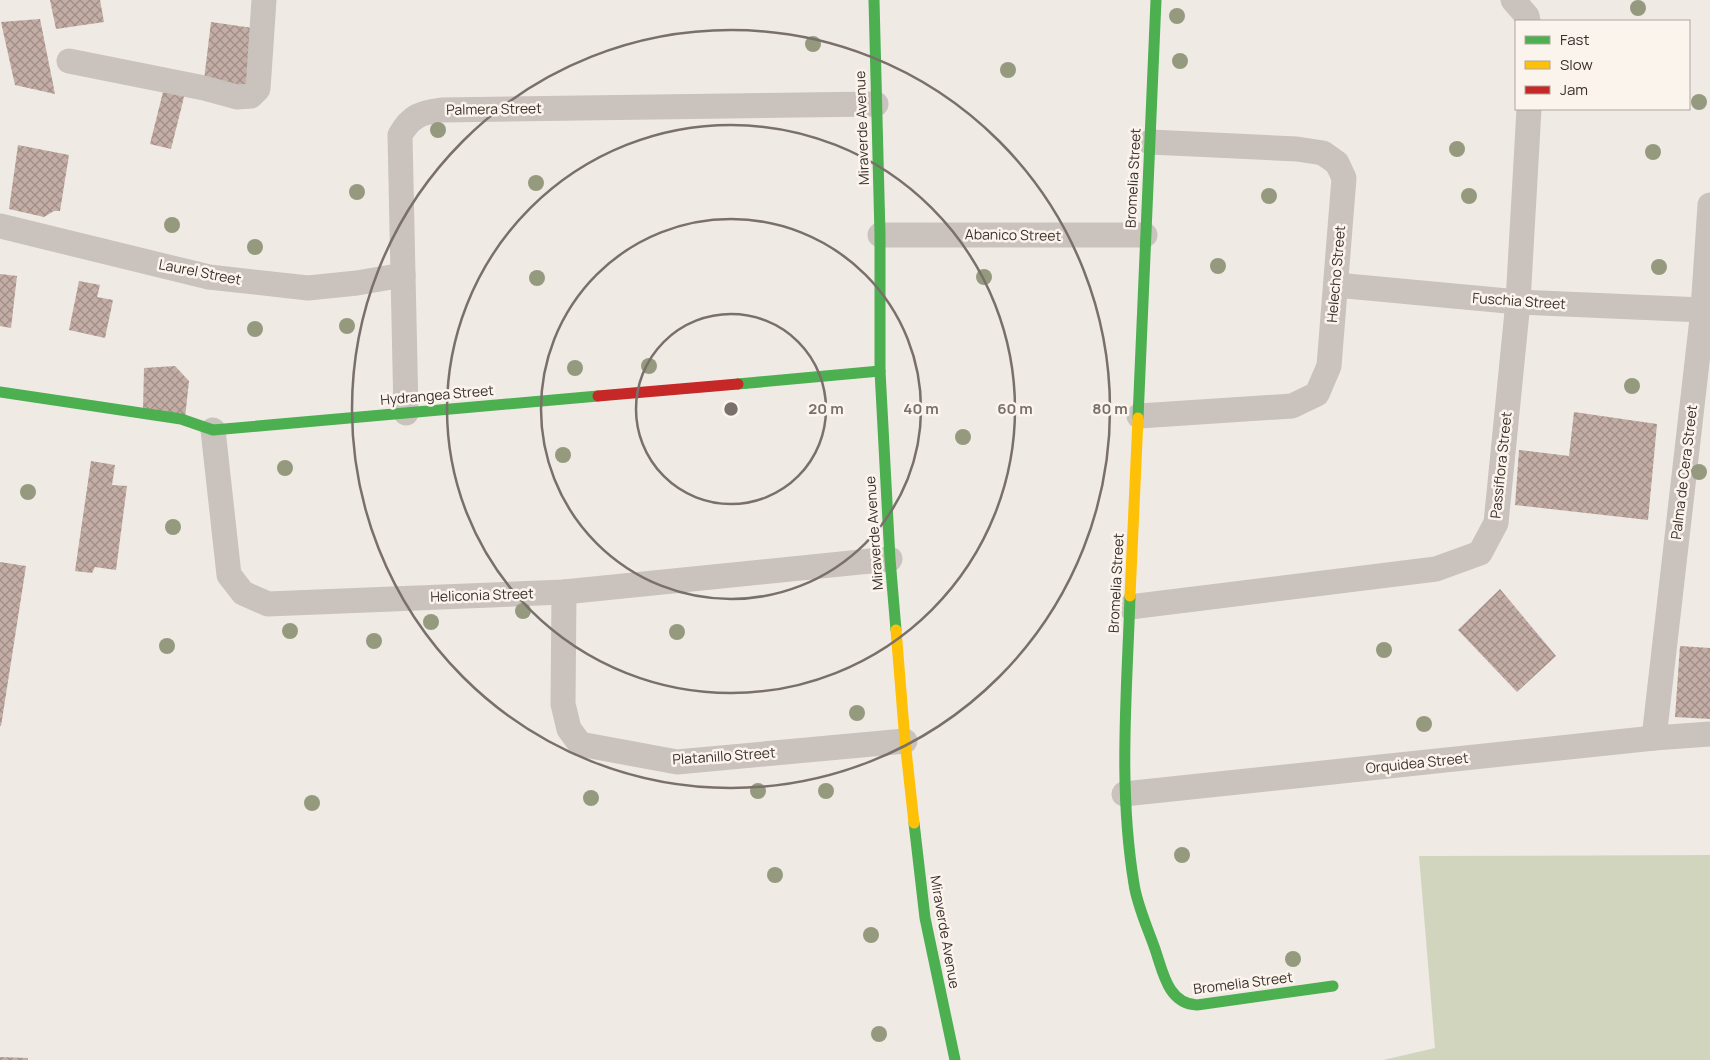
<svg xmlns="http://www.w3.org/2000/svg" width="1710" height="1060" font-family="Manrope,sans-serif">
<style>
.grass{fill:#d2d5be}
.building{fill:url(#building-cross-hatch)}
.lines{fill:none;stroke-linecap:round;stroke-linejoin:round}
.street{stroke:#c9c2bd;stroke-width:25}
.fast{stroke:#4caf50;stroke-width:11}
.slow{stroke:#ffc107;stroke-width:11}
.jam{stroke:#c62828;stroke-width:11}
.tree{fill:#959a7f}
.ring{fill:none;stroke:#7a706b;stroke-width:2.5}
.labels{text-anchor:middle;stroke-width:5;stroke-linejoin:round;paint-order:stroke}
.street-label{font-size:14px;fill:#3a2f2a;stroke:#fbf4ed}
.centre{fill:#7a706b;stroke:#fbf4ed;stroke-width:2.5}
.ring-label{font-size:15px;text-anchor:middle;font-weight:bold;fill:#7a706b;stroke:#fbf4ed;stroke-width:5;stroke-linejoin:round;paint-order:stroke}
</style>
<defs>
<pattern id="building-cross-hatch" width="8" height="8" patternUnits="userSpaceOnUse" patternTransform="scale(1.25)"><rect width="8" height="8" fill="#c3ada5"/><path d="M0 0l8 8M0 8l8-8" fill="none" stroke="#9f8d87"/></pattern>
</defs>
<rect width="100%" height="100%" fill="#f0eae4"/>
<!-- grass -->
<polygon class="grass" points="1710,855 1710,1060 1383,1060 1435,1048 1419,856"/>
<!-- building -->
<g class="building">
<polygon points="50,0 100,0 104,22 56,29"/>
<polygon points="40,19 55,94 15,85 1,22"/>
<polygon points="211,22 253,28 246,86 204,80"/>
<polygon points="164,88 185,93 171,149 150,144"/>
<polygon points="18,145 69,155 60,211 54,211 44,217 9,209"/>
<polygon points="0,274 17,276 11,328 0,326"/>
<polygon points="79,281 100,285 97,297 113,300 105,338 69,330"/>
<polygon points="175,366 189,381 185,418 143,411 144,368"/>
<polygon points="1574,412 1657,424 1648,520 1515,505 1519,450 1569,456"/>
<polygon points="91,461 115,465 112,485 127,486 116,570 95,567 92,573 75,571"/>
<polygon points="0,562 26,566 1,726 0,726"/>
<polygon points="1500,589 1556,656 1517,692 1458,630"/>
<polygon points="1680,646 1710,648 1710,719 1675,717"/>
<polygon points="0,1057 28,1058 28,1060 0,1060"/>
</g>
<g class="lines">
<!-- street -->
<g class="street">
<polyline points="1513,0 1527,16 1528,21"/>
<polyline points="69,61 204,88 237,97 251,96 258,89 264,0"/>
<polyline points="0,226 209,277 308,288 357,283 403,275"/>
<polyline points="880,235 1145,235"/>
<polyline points="1336,285 1518,302 1703,310"/>
<path d="M406,413L400,135C411,116 420,113 441,110L876,104"/>
<polyline points="1139,416 1292,406 1317,394 1329,366 1344,178 1337,163 1323,153 1297,149 1150,142"/>
<polyline points="213,430 229,575 243,593 268,604 564,592 890,559"/>
<polyline points="564,592 563,704 569,729 580,744 677,762 905,741"/>
<polyline points="1130,607 1436,569 1480,553 1496,523 1518,302 1529,109"/>
<polyline points="1654,738 1703,310 1710,205"/>
<polyline points="1124,794 1654,738 1710,734"/>
</g>
<!-- fast -->
<g class="fast">
<polyline points="874,0 880,235 880,371 890,559 896,630"/>
<polyline points="738,384 880,371"/>
<polyline points="0,392 181,419 213,430 598,396"/>
<polyline points="1138,418 1156,0"/>
<path d="M1130,596C1127,693 1118,787 1134,884C1137,905 1148,929 1155,949C1163,972 1168,1004 1197,1005L1333,986"/>
<polyline points="914,823 925,918 955,1060"/>
</g>
<!-- slow -->
<g class="slow">
<polyline points="1130,596 1138,418"/>
<polyline points="896,630 905,741 914,823"/>
</g>
<!-- jam -->
<polyline class="jam" points="598,396 738,384"/>
</g>
<!-- trees -->
<g class="tree">
<circle cx="1638" cy="8" r="8"/>
<circle cx="1177" cy="16" r="8"/>
<circle cx="813" cy="44" r="8"/>
<circle cx="1180" cy="61" r="8"/>
<circle cx="1008" cy="70" r="8"/>
<circle cx="1699" cy="102" r="8"/>
<circle cx="438" cy="130" r="8"/>
<circle cx="1457" cy="149" r="8"/>
<circle cx="1653" cy="152" r="8"/>
<circle cx="536" cy="183" r="8"/>
<circle cx="357" cy="192" r="8"/>
<circle cx="1269" cy="196" r="8"/>
<circle cx="1469" cy="196" r="8"/>
<circle cx="172" cy="225" r="8"/>
<circle cx="255" cy="247" r="8"/>
<circle cx="1218" cy="266" r="8"/>
<circle cx="1659" cy="267" r="8"/>
<circle cx="984" cy="277" r="8"/>
<circle cx="537" cy="278" r="8"/>
<circle cx="347" cy="326" r="8"/>
<circle cx="255" cy="329" r="8"/>
<circle cx="649" cy="366" r="8"/>
<circle cx="575" cy="368" r="8"/>
<circle cx="1632" cy="386" r="8"/>
<circle cx="963" cy="437" r="8"/>
<circle cx="563" cy="455" r="8"/>
<circle cx="285" cy="468" r="8"/>
<circle cx="1699" cy="472" r="8"/>
<circle cx="28" cy="492" r="8"/>
<circle cx="173" cy="527" r="8"/>
<circle cx="523" cy="611" r="8"/>
<circle cx="431" cy="622" r="8"/>
<circle cx="290" cy="631" r="8"/>
<circle cx="677" cy="632" r="8"/>
<circle cx="374" cy="641" r="8"/>
<circle cx="167" cy="646" r="8"/>
<circle cx="1384" cy="650" r="8"/>
<circle cx="857" cy="713" r="8"/>
<circle cx="1424" cy="724" r="8"/>
<circle cx="758" cy="791" r="8"/>
<circle cx="826" cy="791" r="8"/>
<circle cx="591" cy="798" r="8"/>
<circle cx="312" cy="803" r="8"/>
<circle cx="1182" cy="855" r="8"/>
<circle cx="775" cy="875" r="8"/>
<circle cx="871" cy="935" r="8"/>
<circle cx="1293" cy="959" r="8"/>
<circle cx="879" cy="1034" r="8"/>
</g>
<!-- distance rings -->
<g class="ring">
<circle cx="731" cy="409" r="95"/>
<circle cx="731" cy="409" r="190"/>
<circle cx="731" cy="409" r="284"/>
<circle cx="731" cy="409" r="379"/>
</g>
<g class="labels">
<!-- street labels -->
<g class="street-label">
<text transform="translate(494 109) rotate(-1)" y="5">Palmera Street</text>
<text transform="translate(862 128) rotate(-92)" y="5">Miraverde Avenue</text>
<text transform="translate(1133 178) rotate(-87)" y="5">Bromelia Street</text>
<text transform="translate(1013 235) rotate(1)" y="5">Abanico Street</text>
<text transform="translate(200 272) rotate(11)" y="5">Laurel Street</text>
<text transform="translate(1336 274) rotate(-85)" y="5">Helecho Street</text>
<text transform="translate(1519 301) rotate(4)" y="5">Fuschia Street</text>
<text transform="translate(437 395) rotate(-5)" y="5">Hydrangea Street</text>
<text transform="translate(1501 465) rotate(-84)" y="5">Passiflora Street</text>
<text transform="translate(1684 472) rotate(-83)" y="5">Palma de Cera Street</text>
<text transform="translate(874 533) rotate(-94)" y="5">Miraverde Avenue</text>
<text transform="translate(1116 583) rotate(-87)" y="5">Bromelia Street</text>
<text transform="translate(482 595) rotate(-2)" y="5">Heliconia Street</text>
<text transform="translate(724 756) rotate(-4)" y="5">Platanillo Street</text>
<text transform="translate(1417 763) rotate(-6)" y="5">Orquidea Street</text>
<text transform="translate(945 932) rotate(80)" y="5">Miraverde Avenue</text>
<text transform="translate(1243 983) rotate(-7)" y="5">Bromelia Street</text>
</g>
</g>
<circle cx="731" cy="409" r="8" class="centre"/>
<g class="ring-label">
<text x="826" y="414">20 m</text>
<text x="921" y="414">40 m</text>
<text x="1015" y="414">60 m</text>
<text x="1110" y="414">80 m</text>
</g>
<!-- legend -->
<rect x="1515" y="20" width="175" height="90" fill="#fbf4ed" stroke="#aea59f"/>
<rect x="1525" y="36" width="25" height="8" fill="#4caf50" stroke="#aea59f"/>
<text x="1560" y="45" font-size="15" fill="#3a2f2a">Fast</text>
<rect x="1525" y="61" width="25" height="8" fill="#ffc107" stroke="#aea59f"/>
<text x="1560" y="70" font-size="15" fill="#3a2f2a">Slow</text>
<rect x="1525" y="86" width="25" height="8" fill="#c62828" stroke="#aea59f"/>
<text x="1560" y="95" font-size="15" fill="#3a2f2a">Jam</text>
</svg>
